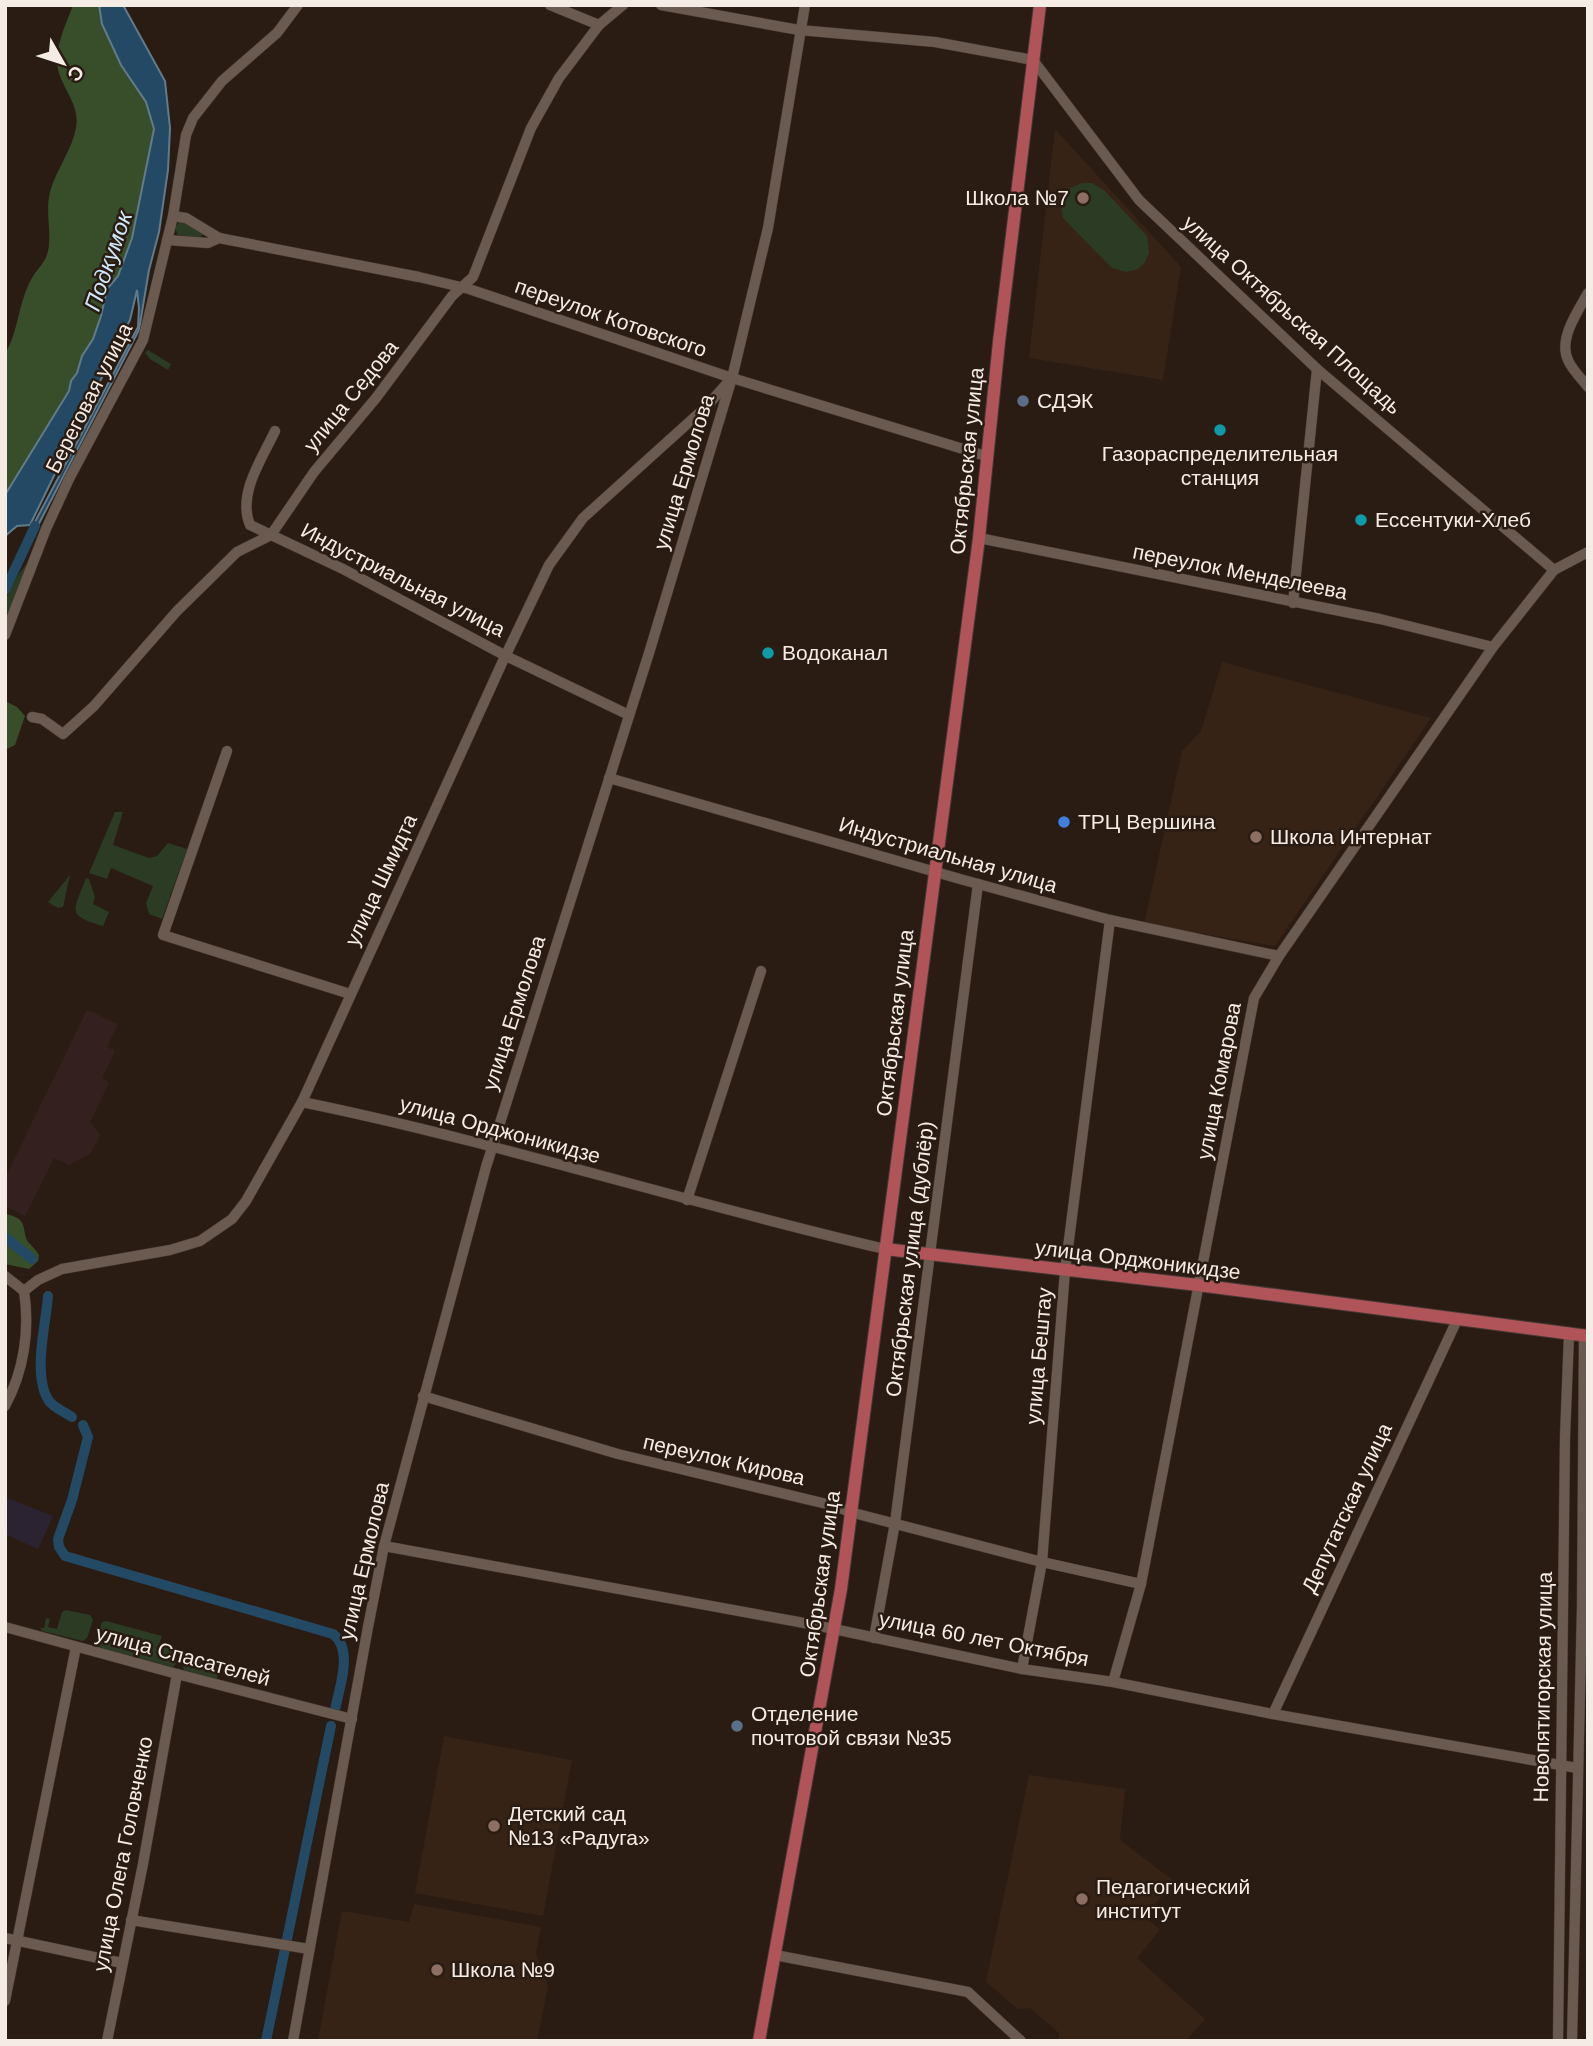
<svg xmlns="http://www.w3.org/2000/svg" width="1593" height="2046" font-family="Arial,sans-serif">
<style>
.commercial{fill:#2b2332}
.industrial{fill:#34211f}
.built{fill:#362316}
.green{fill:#2c3b24}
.forest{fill:#384e2b}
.water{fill:#244964;stroke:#637a8b;stroke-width:2}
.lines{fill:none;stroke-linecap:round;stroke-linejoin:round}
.canal{stroke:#244964;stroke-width:10}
.minor-casing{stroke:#443934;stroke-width:11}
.major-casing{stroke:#443934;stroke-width:14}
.minor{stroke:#6b5a4f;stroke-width:10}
.major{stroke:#b05459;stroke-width:12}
.education-dot{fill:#8d6e63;stroke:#2a1c13;stroke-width:2.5}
.service-dot{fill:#5c6f8a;stroke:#2a1c13;stroke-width:2.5}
.culture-dot{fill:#0f9aa8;stroke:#2a1c13;stroke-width:2.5}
.shop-dot{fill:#3f7fe0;stroke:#2a1c13;stroke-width:2.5}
.labels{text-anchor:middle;stroke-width:5;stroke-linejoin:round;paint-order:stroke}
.poi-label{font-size:21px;fill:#f6ece6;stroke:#2a1c13;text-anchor:start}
.street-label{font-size:21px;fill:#f6ece6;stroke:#2a1c13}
.water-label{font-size:23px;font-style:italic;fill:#cfe7fa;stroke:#2a1c13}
</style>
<rect width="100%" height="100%" fill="#2a1c13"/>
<!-- commercial -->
<polygon class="commercial" points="5,1497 53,1516 38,1549 5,1534"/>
<!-- industrial -->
<polygon class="industrial" points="87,1010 118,1024 107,1047 115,1051 102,1078 109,1083 90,1122 100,1135 91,1153 69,1165 54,1158 25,1216 5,1206 5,1178"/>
<!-- built -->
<g class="built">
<polygon points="1055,129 1181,267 1163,380 1029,358"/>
<polygon points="1222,662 1431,718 1275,946 1144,924 1182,751 1201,731"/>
<polygon points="444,1736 572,1760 543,1916 415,1893"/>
<polygon points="1029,1775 1125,1789 1120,1840 1174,1881 1145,1917 1160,1930 1137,1958 1205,2019 1186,2041 1059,2041 1059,2033 1030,2008 1018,2009 986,1982"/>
<polygon points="414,1904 541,1927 536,1954 548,1986 537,2041 318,2040 342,1911 409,1922"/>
</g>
<!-- green -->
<g class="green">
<polygon points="1082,183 1092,183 1104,190 1147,236 1149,253 1145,262 1138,269 1126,272 1112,268 1063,218 1061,206 1063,196 1070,188"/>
<path d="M179,222C187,221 198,228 203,234L200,238L178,235L175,228Z"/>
<polygon points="148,350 171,364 168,370 150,359 145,353"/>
<polygon points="32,557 5,623 5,600 18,575"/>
<polygon points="115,812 123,812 113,845 149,858 157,856 168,843 187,849 162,919 149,914 146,903 153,886 111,868 107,879 89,873"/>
<polygon points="70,875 63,907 58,908 48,902"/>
<path d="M86,878L89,879L95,897L93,904L109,912L103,926C65,915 74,911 86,878Z"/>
<polygon points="66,1610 90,1615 93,1620 87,1638 83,1641 42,1631 40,1628 44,1628 46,1618 50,1619 48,1627 57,1629 62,1612"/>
<path d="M106,1621L162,1636L159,1644L178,1649C180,1655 178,1663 173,1667L99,1648L95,1644L102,1622Z"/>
<polygon points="191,1654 221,1661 217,1679 185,1672 183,1668 186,1655"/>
</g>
<!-- forest -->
<g class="forest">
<path d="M73,5H99L102,24L121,65L146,102L154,129L132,238L118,276L107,289L101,316L93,339L82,356L77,373L71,381L69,390L5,495V354C19,331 18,302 32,278C37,269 46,262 48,251C52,233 45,211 50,192C56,170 72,150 76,128C80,106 65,92 59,73C52,51 66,25 73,5Z"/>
<polygon points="5,701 17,707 25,716 15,745 5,750"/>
<path d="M5,1214C30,1218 21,1231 28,1242C32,1246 36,1250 39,1255L38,1261L29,1269L5,1264Z"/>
</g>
<!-- water -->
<polygon class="water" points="99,5 123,5 165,81 170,128 168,170 159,232 149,270 139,330 32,537 28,535 138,327 139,308 137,290 130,320 30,525 17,526 5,536 5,495 69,391 71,381 77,373 82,356 93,339 101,316 107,289 118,276 132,238 154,129 146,102 121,65 102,24"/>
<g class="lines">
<!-- canal -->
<g class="canal">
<polyline points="5,590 35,526"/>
<polyline points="5,1237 32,1259"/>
<path d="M48,1296C46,1324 32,1376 49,1401C54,1408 65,1412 72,1417"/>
<path d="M83,1425L88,1437L72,1500L58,1539L59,1547L65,1556L333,1634C354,1650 339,1688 335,1710"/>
<polyline points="266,2041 331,1726"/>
</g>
<!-- minor casing -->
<g class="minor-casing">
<g id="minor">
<polyline points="550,5 599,25"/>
<polyline points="661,5 799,30 935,42 1033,60 1139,200 1317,369 1554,570"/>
<polyline points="173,216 186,218 219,238"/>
<polyline points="167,240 208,243 219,238 419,277 469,289 732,378 986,456"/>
<path d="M1588,293C1578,311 1558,339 1568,360C1572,370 1582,379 1588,387"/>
<path d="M275,431C262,459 237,494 250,525L343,569L506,656L629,715"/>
<polyline points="979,538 1380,619 1493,647"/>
<polyline points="1293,603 1317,369"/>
<polyline points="5,635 46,529 69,479 143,340 173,216 186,135 193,118 222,81 277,33 298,5"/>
<polyline points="32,717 42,719 63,734 94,706 177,611 237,552 271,535 314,472 376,398 452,296 473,277 531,128 559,78 599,25 623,5"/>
<polyline points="227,751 163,935 350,994"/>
<polyline points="609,778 960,879 1110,920 1279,956"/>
<path d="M302,1102C498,1142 690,1204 885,1249"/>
<polyline points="687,1200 761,971"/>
<polyline points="5,1276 24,1291"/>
<polyline points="24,1291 38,1280 62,1269 170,1250 200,1241 232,1219 246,1201 302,1102 502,663 549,565 583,518 707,406 729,381"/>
<polyline points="423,1396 618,1454 835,1506 850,1512 1042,1562 1141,1584"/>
<path d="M5,1406C24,1371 30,1330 24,1291"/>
<polyline points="384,1546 815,1625 1022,1669 1113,1682 1273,1714 1577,1768"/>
<polyline points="5,1627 177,1674 352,1719"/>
<polyline points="874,1638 895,1523 978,884"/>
<polyline points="1022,1669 1042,1562 1065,1271 1110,920"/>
<polyline points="1113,1682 1141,1584 1254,998 1279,956 1493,647 1554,570 1588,552"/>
<polyline points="1273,1714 1457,1320"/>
<polyline points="131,1920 309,1949"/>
<polyline points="5,1938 122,1963"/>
<polyline points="775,1955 968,1992 1021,2041"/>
<polyline points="5,2001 76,1647"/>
<polyline points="107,2041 143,1864 177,1674"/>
<polyline points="293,2041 368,1627 384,1546 486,1167 649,653 732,378 768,228 805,5"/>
<polyline points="1558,2041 1565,1437 1569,1334"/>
<polyline points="1572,2041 1582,1606 1584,1336"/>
</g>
</g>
<!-- major casing -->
<g class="major-casing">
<g id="major">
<polyline points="885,1249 1198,1285 1588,1336"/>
<polyline points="759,2041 841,1589 979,538 999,342 1040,5"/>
</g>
</g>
<!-- minor -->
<use href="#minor" class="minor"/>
<!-- major -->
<use href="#major" class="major"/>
</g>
<!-- markers -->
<g class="education-dot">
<circle cx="1083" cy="198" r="7"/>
<circle cx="1256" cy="837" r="7"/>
<circle cx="494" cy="1826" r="7"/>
<circle cx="1082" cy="1899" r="7"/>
<circle cx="437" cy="1970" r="7"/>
</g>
<g class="service-dot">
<circle cx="1023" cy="401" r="7"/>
<circle cx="737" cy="1726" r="7"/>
</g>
<g class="culture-dot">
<circle cx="1220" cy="430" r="7"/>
<circle cx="1361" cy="520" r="7"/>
<circle cx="768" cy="653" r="7"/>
</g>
<circle class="shop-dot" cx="1064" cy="822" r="7"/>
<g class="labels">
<!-- poi labels -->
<g class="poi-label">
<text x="1069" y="205" text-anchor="end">Школа №7</text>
<text x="1037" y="408">СДЭК</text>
<text x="1220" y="461" text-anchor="middle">Газораспределительная<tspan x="1220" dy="24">станция</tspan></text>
<text x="1375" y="527">Ессентуки-Хлеб</text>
<text x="782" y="660">Водоканал</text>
<text x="1078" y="829">ТРЦ Вершина</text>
<text x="1270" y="844">Школа Интернат</text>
<text x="751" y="1721">Отделение<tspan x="751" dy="24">почтовой связи №35</tspan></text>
<text x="508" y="1821">Детский сад<tspan x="508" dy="24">№13 «Радуга»</tspan></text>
<text x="1096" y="1894">Педагогический<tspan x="1096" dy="24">институт</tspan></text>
<text x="451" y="1977">Школа №9</text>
</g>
<!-- street labels -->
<g class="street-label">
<text transform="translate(1292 315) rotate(42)" y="7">улица Октябрьская Площадь</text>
<text transform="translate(611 318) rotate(19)" y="7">переулок Котовского</text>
<text transform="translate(351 396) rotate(-51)" y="7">улица Седова</text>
<text transform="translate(89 398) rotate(-63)" y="7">Береговая улица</text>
<text transform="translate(967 461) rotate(-84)" y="7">Октябрьская улица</text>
<text transform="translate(684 472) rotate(-73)" y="7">улица Ермолова</text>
<text transform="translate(1240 572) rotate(11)" y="7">переулок Менделеева</text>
<text transform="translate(403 580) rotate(27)" y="7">Индустриальная улица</text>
<text transform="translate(948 855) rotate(16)" y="7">Индустриальная улица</text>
<text transform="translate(381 880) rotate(-65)" y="7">улица Шмидта</text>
<text transform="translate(514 1013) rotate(-72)" y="7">улица Ермолова</text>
<text transform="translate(895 1023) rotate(-83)" y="7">Октябрьская улица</text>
<text transform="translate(1219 1081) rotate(-79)" y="7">улица Комарова</text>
<text transform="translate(500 1130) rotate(15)" y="7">улица Орджоникидзе</text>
<text transform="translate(910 1259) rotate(-83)" y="7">Октябрьская улица (дублёр)</text>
<text transform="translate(1138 1260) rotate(7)" y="7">улица Орджоникидзе</text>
<text transform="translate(1039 1356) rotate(-85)" y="7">улица Бештау</text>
<text transform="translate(724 1460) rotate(13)" y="7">переулок Кирова</text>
<text transform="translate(1347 1508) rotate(-65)" y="7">Депутатская улица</text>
<text transform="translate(364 1561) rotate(-77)" y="7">улица Ермолова</text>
<text transform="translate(820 1584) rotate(-82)" y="7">Октябрьская улица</text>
<text transform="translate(984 1639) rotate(11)" y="7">улица 60 лет Октября</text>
<text transform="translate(183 1656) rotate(15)" y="7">улица Спасателей</text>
<text transform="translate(1543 1687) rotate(-89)" y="7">Новопятигорская улица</text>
<text transform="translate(123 1854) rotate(-79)" y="7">улица Олега Головченко</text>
</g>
<!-- water labels -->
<g class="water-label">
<text transform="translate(108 261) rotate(-71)" y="8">Подкумок</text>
</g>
</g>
<!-- border -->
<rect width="1593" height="2046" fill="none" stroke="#f6ece6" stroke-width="14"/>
<!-- north arrow -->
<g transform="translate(63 63) rotate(129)" stroke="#2a1c13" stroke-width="5" paint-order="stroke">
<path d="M0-5L12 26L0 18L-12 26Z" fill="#f6ece6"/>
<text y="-10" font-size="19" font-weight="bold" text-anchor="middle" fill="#f6ece6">С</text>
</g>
</svg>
